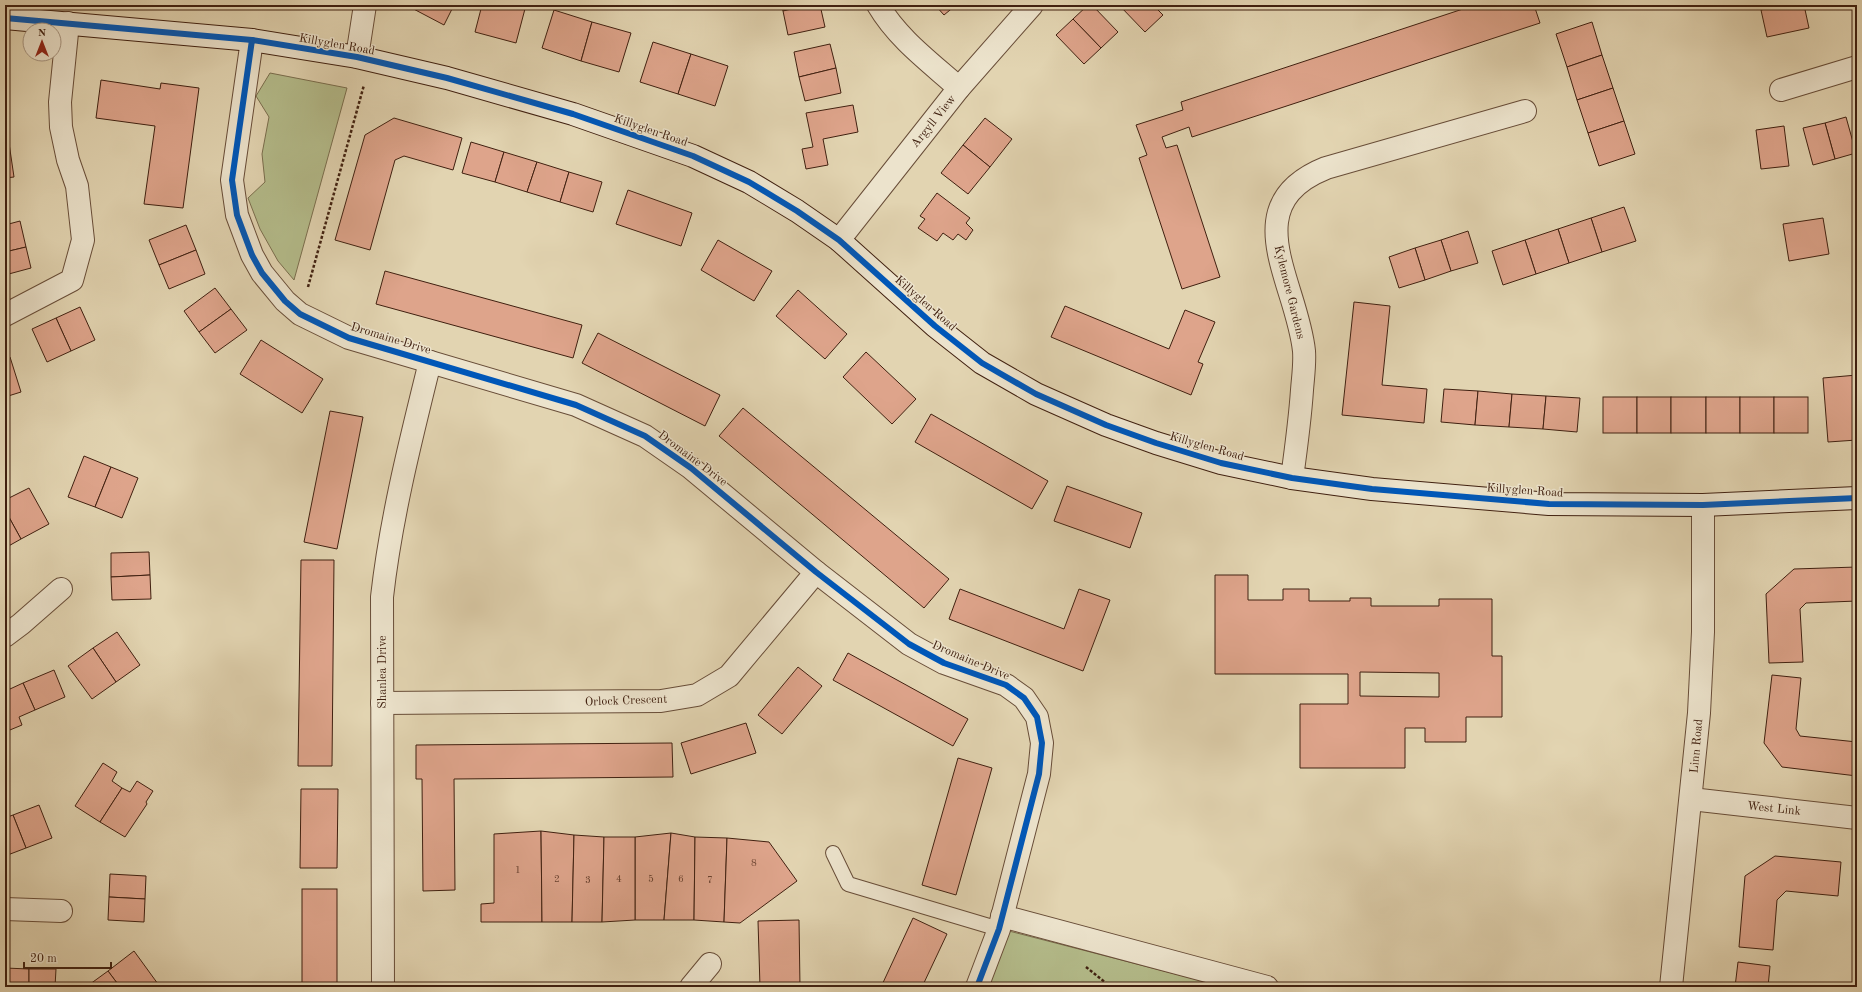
<svg xmlns="http://www.w3.org/2000/svg" width="1862" height="992" font-family="'Old Standard TT',serif">
<style>
.green{fill:#b4bc8b;stroke:#7a6e4e}
.building{fill:#dea48b;stroke:#402010;fill-rule:evenodd}
.lines{fill:none;stroke-linecap:round;stroke-linejoin:round}
.lane-casing{stroke:#684d38;stroke-width:16}
.street-casing{stroke:#684d38;stroke-width:24}
.secondary-casing{stroke:#402010;stroke-width:24}
.path{stroke:#402010;stroke-width:2.5;stroke-dasharray:3 2;stroke-linecap:butt}
.lane{stroke:#ece3cc;stroke-width:14}
.street{stroke:#ece3cc;stroke-width:22}
.secondary{stroke:#ece3cc;stroke-width:22}
.cycleway-casing{stroke:#ece3cc;stroke-width:8}
.cycleway{stroke:#0057b8;stroke-width:6}
.labels{text-anchor:middle;stroke-width:3;stroke-linejoin:round;paint-order:stroke}
.number-label{font-size:10px;fill:#68412f}
.street-label{font-size:12px;fill:#402010;stroke:#ece3cc}
</style>
<rect width="100%" height="100%" fill="#e2d4b1"/>
<filter id="stains"><feTurbulence type="fractalNoise" baseFrequency=".005" numOctaves="4"/><feColorMatrix values="0 0 0 0 .2 0 0 0 0 .09 0 0 0 0 .02 0 0 0 .5 -.17"/></filter>
<radialGradient id="worn" r=".72"><stop offset=".6" stop-color="#630" stop-opacity="0"/><stop offset="1" stop-color="#630" stop-opacity=".3"/></radialGradient>
<!-- green -->
<g class="green">
<polygon points="270,73 347,88 294,280 278,261 260,229 248,198 265,182 262,154 269,117 256,96"/>
<polygon points="1009,931 1226,987 973,987"/>
</g>
<!-- building -->
<g class="building">
<polygon points="406,5 454,5 444,25"/>
<polygon points="482,5 526,5 516,43 475,32"/>
<polygon points="781,5 808,5 783,11"/>
<polygon points="808,5 820,5 825,27 788,35 783,11"/>
<polygon points="935,5 956,5 944,15"/>
<polygon points="1088,5 1092,5 1118,32 1101,48 1073,19"/>
<polygon points="1119,5 1153,5 1163,15 1145,32"/>
<polygon points="1475,5 1534,5 1540,23 1192,137 1189,127 1162,137 1166,148 1177,145 1220,277 1182,289 1139,158 1147,155 1136,125 1183,110 1181,102"/>
<polygon points="1760,5 1785,5 1761,10"/>
<polygon points="1785,5 1804,5 1809,28 1767,37 1761,10"/>
<polygon points="554,10 592,22 581,61 542,48"/>
<polygon points="1073,19 1101,48 1084,64 1056,35"/>
<polygon points="592,22 631,33 619,72 581,61"/>
<polygon points="1592,22 1602,55 1567,67 1556,34"/>
<polygon points="653,42 691,54 678,94 640,82"/>
<polygon points="830,44 836,68 799,77 794,52"/>
<polygon points="691,54 728,66 715,106 678,94"/>
<polygon points="1602,55 1613,88 1577,100 1567,67"/>
<polygon points="836,68 841,93 805,101 799,77"/>
<polygon points="101,80 160,89 161,83 199,88 183,208 144,204 155,126 96,118"/>
<polygon points="1613,88 1624,121 1588,133 1577,100"/>
<polygon points="853,105 858,132 823,139 828,165 806,169 802,149 813,147 806,113"/>
<polygon points="5,116 14,177 5,178"/>
<polygon points="1846,117 1856,153 1835,159 1825,123"/>
<polygon points="394,118 462,138 453,170 404,156 395,160 370,250 335,240 365,135"/>
<polygon points="985,118 1012,139 990,167 963,145"/>
<polygon points="1624,121 1635,154 1599,166 1588,133"/>
<polygon points="1825,123 1835,159 1813,165 1803,128"/>
<polygon points="1784,126 1789,166 1761,169 1756,130"/>
<polygon points="471,142 504,152 495,182 462,173"/>
<polygon points="963,145 990,167 968,194 941,173"/>
<polygon points="504,152 537,162 527,192 495,182"/>
<polygon points="537,162 569,172 560,202 527,192"/>
<polygon points="569,172 602,182 593,212 560,202"/>
<polygon points="628,190 692,213 681,246 616,224"/>
<polygon points="937,193 970,218 966,223 973,230 966,240 958,234 953,240 943,233 937,241 918,228 925,219 920,216"/>
<polygon points="1624,207 1636,241 1602,252 1591,218"/>
<polygon points="1591,218 1602,252 1569,263 1558,229"/>
<polygon points="1823,218 1829,254 1789,261 1783,224"/>
<polygon points="20,221 26,247 5,252 5,225"/>
<polygon points="186,225 196,250 159,265 149,240"/>
<polygon points="1558,229 1569,263 1536,274 1525,240"/>
<polygon points="1468,231 1478,263 1451,271 1441,240"/>
<polygon points="718,240 772,271 754,301 701,270"/>
<polygon points="1441,240 1451,271 1425,280 1415,248"/>
<polygon points="1525,240 1536,274 1503,285 1492,251"/>
<polygon points="26,247 31,268 5,275 5,252"/>
<polygon points="1415,248 1425,280 1399,288 1389,257"/>
<polygon points="196,250 205,274 169,289 159,265"/>
<polygon points="385,271 582,325 573,358 376,304"/>
<polygon points="215,288 231,309 199,332 184,311"/>
<polygon points="798,290 847,334 825,359 776,316"/>
<polygon points="1354,302 1390,306 1382,385 1427,389 1424,423 1342,415"/>
<polygon points="1065,306 1169,349 1185,310 1215,322 1198,362 1203,364 1191,395 1051,337"/>
<polygon points="80,307 95,340 71,351 56,318"/>
<polygon points="231,309 247,330 215,353 199,332"/>
<polygon points="56,318 71,351 47,362 32,329"/>
<polygon points="598,333 720,395 705,426 582,363"/>
<polygon points="261,340 323,379 302,413 240,374"/>
<polygon points="866,352 916,399 892,424 843,377"/>
<polygon points="10,357 21,392 5,397 5,359"/>
<polygon points="1857,375 1857,440 1828,442 1823,378"/>
<polygon points="1444,389 1478,391 1475,425 1441,422"/>
<polygon points="1478,391 1512,394 1509,427 1475,425"/>
<polygon points="1512,394 1546,396 1543,429 1509,427"/>
<polygon points="1546,396 1580,398 1577,432 1543,429"/>
<rect x="1603" y="397" width="34" height="36"/>
<rect x="1637" y="397" width="34" height="36"/>
<rect x="1671" y="397" width="35" height="36"/>
<rect x="1706" y="397" width="34" height="36"/>
<rect x="1740" y="397" width="34" height="36"/>
<rect x="1774" y="397" width="34" height="36"/>
<polygon points="743,408 949,579 924,608 719,436"/>
<polygon points="330,411 363,417 337,549 304,542"/>
<polygon points="931,414 1048,481 1032,509 915,442"/>
<polygon points="84,456 111,467 95,507 68,497"/>
<polygon points="111,467 138,478 122,518 95,507"/>
<polygon points="1067,486 1142,513 1130,548 1054,521"/>
<polygon points="29,488 49,524 21,539 5,510 5,500"/>
<polygon points="5,510 21,539 5,548"/>
<polygon points="149,552 150,575 111,577 111,553"/>
<polygon points="301,560 334,560 332,766 298,766"/>
<polygon points="1857,567 1857,601 1806,603 1800,609 1803,662 1769,663 1766,594 1794,569"/>
<polygon points="150,575 151,599 112,600 111,577"/>
<path d="M1215,575H1248V600H1283V589H1309V601H1350V598H1371V606H1439V599H1492V656H1502V717H1466V742H1425V728H1405V768H1300V704H1348V674H1215ZM1360,672L1439,673V697L1360,696Z"/>
<polygon points="960,589 1064,629 1079,589 1110,600 1083,671 949,619"/>
<polygon points="117,632 140,665 116,682 93,648"/>
<polygon points="93,648 116,682 92,699 68,666"/>
<polygon points="848,653 968,719 953,746 833,680"/>
<polygon points="798,667 822,686 782,734 758,715"/>
<polygon points="54,670 65,697 35,710 23,683"/>
<polygon points="1772,675 1801,678 1796,729 1800,736 1857,742 1857,776 1782,767 1764,743"/>
<polygon points="5,676 10,689 23,683 35,710 19,717 22,725 5,732"/>
<polygon points="746,723 756,753 691,774 681,743"/>
<polygon points="672,743 673,777 454,779 455,890 423,891 422,779 416,779 416,745"/>
<polygon points="958,758 992,768 956,895 922,885"/>
<polygon points="103,763 117,772 112,781 122,788 100,822 75,806"/>
<polygon points="137,781 153,791 146,802 147,804 125,837 100,822 122,788 130,792"/>
<polygon points="301,789 338,789 337,868 300,868"/>
<polygon points="39,805 52,838 26,848 13,815"/>
<polygon points="13,815 26,848 5,856 5,818"/>
<polygon points="541,831 542,922 481,922 481,904 494,903 494,834"/>
<polygon points="541,831 574,835 572,922 542,922"/>
<polygon points="671,833 664,920 635,920 635,837"/>
<polygon points="671,833 695,837 694,920 664,920"/>
<polygon points="574,835 604,837 602,922 572,922"/>
<polygon points="604,837 635,837 635,920 602,922"/>
<polygon points="695,837 727,838 724,922 694,920"/>
<polygon points="727,838 769,842 797,881 740,923 724,922"/>
<polygon points="1775,856 1841,862 1838,896 1786,891 1777,900 1773,950 1739,947 1745,876"/>
<polygon points="110,874 146,876 145,899 109,897"/>
<rect x="302" y="889" width="35" height="98"/>
<polygon points="109,897 145,899 144,922 108,920"/>
<polygon points="913,918 947,934 922,987 881,987"/>
<polygon points="799,920 800,987 760,987 758,921"/>
<polygon points="134,951 158,984 154,987 120,987 108,971"/>
<polygon points="1738,962 1770,966 1768,987 1735,987"/>
<polygon points="5,968 29,969 29,987 5,987"/>
<polygon points="29,969 56,969 55,987 29,987"/>
<polygon points="108,971 120,987 86,987"/>
</g>
<g class="lines">
<!-- lane casing -->
<g class="lane-casing">
<polyline id="lane" points="833,853 848,884 999,929"/>
</g>
<!-- street casing -->
<g class="street-casing">
<g id="street">
<path d="M878,5C898,39 930,62 959,88"/>
<polyline points="252,40 232,180 237,215 252,255 262,273 285,301 300,314 349,338 576,405 645,436 691,468 816,572 909,644 944,663 1006,685 1024,698 1037,717 1042,743 1039,774 999,929 977,987"/>
<polyline points="357,57 365,5"/>
<polyline points="1781,90 1857,67"/>
<polyline points="839,240 959,88 1032,5"/>
<polyline points="5,315 72,280 83,240 77,186 68,160 61,127 60,102 68,23"/>
<path d="M1292,478C1296,449 1300,420 1302,390C1303,377 1305,364 1304,351C1297,282 1234,205 1326,168L1525,111"/>
<polyline points="5,636 21,624 61,589"/>
<polyline points="382,703 661,701 697,695 729,676 816,572"/>
<polyline points="1691,799 1857,818"/>
<polyline points="5,909 61,911"/>
<polyline points="1002,916 1267,987"/>
<path d="M383,987L382,597C391,517 411,439 430,362"/>
<polyline points="691,987 710,964"/>
<polyline points="1671,987 1699,713 1703,632 1703,505"/>
</g>
</g>
<!-- secondary casing -->
<g class="secondary-casing">
<polyline id="secondary" points="5,18 252,40 357,57 447,78 573,114 693,156 749,182 797,211 839,240 935,326 982,363 1036,394 1106,425 1156,443 1221,463 1292,478 1372,489 1549,504 1703,505 1857,498"/>
</g>
<!-- path -->
<g class="path">
<polyline points="308,287 364,85"/>
<polyline points="1086,967 1111,987"/>
</g>
<!-- lane -->
<use href="#lane" class="lane"/>
<!-- street -->
<use href="#street" class="street"/>
<!-- secondary -->
<use href="#secondary" class="secondary"/>
<!-- cycleway casing -->
<g class="cycleway-casing">
<g id="cycleway">
<polyline points="5,18 252,40 357,57 447,78 573,114 693,156 749,182 797,211 839,240 935,326 982,363 1036,394 1106,425 1156,443 1221,463 1292,478 1372,489 1549,504 1703,505 1857,498"/>
<polyline points="252,40 232,180 237,215 252,255 262,273 285,301 300,314 349,338 576,405 645,436 691,468 816,572 909,644 944,663 1006,685 1024,698 1037,717 1042,743 1039,774 999,929 977,987"/>
</g>
</g>
<!-- cycleway -->
<use href="#cycleway" class="cycleway"/>
</g>
<g class="labels">
<!-- number labels -->
<g class="number-label">
<text x="754" y="866">8</text>
<text x="518" y="873">1</text>
<text x="557" y="882">2</text>
<text x="619" y="882">4</text>
<text x="651" y="882">5</text>
<text x="681" y="882">6</text>
<text x="588" y="883">3</text>
<text x="710" y="883">7</text>
</g>
<!-- street labels -->
<g class="street-label">
<text transform="translate(337 44) rotate(10)" y="4">Killyglen Road</text>
<text transform="translate(933 121) rotate(-51)" y="4">Argyll View</text>
<text transform="translate(651 130) rotate(19)" y="4">Killyglen Road</text>
<text transform="translate(1290 292) rotate(76)" y="4">Kylemore Gardens</text>
<text transform="translate(926 303) rotate(41)" y="4">Killyglen Road</text>
<text transform="translate(391 338) rotate(17)" y="4">Dromaine Drive</text>
<text transform="translate(1207 446) rotate(16)" y="4">Killyglen Road</text>
<text transform="translate(693 458) rotate(37)" y="4">Dromaine Drive</text>
<text transform="translate(1525 490) rotate(4)" y="4">Killyglen Road</text>
<text transform="translate(971 660) rotate(23)" y="4">Dromaine Drive</text>
<text transform="translate(382 672) rotate(-90)" y="4">Shanlea Drive</text>
<text transform="translate(626 700) rotate(-2)" y="4">Orlock Crescent</text>
<text transform="translate(1696 746) rotate(-85)" y="4">Linn Road</text>
<text transform="translate(1774 808) rotate(6)" y="4">West Link</text>
</g>
</g>
<!-- margin -->
<rect width="1862" height="992" fill="none" stroke="#e2d4b1" stroke-width="20"/>
<rect x="6" y="6" width="1850" height="980" fill="none" stroke="#402010" stroke-width="2"/>
<rect x="10" y="10" width="1842" height="972" fill="none" stroke="#402010"/>
<!-- north arrow -->
<g transform="translate(42 42)"><circle r="19" fill="#ece3cc" stroke="#a79581"/>
<path d="M0-3L7 15L0 10L-7 15Z" fill="#8f2418"/>
<text y="-6" font-size="11" font-weight="bold" text-anchor="middle" fill="#402010">N</text>
</g>
<!-- scale -->
<path d="M24 962v6h87v-6" fill="none" stroke="#402010" stroke-width="2"/>
<text x="30" y="962" font-size="12" fill="#402010" stroke="#ece3cc" stroke-width="3" paint-order="stroke">20 m</text>
<rect width="100%" height="100%" filter="url(#stains)"/>
<rect width="100%" height="100%" fill="url(#worn)"/>
</svg>
